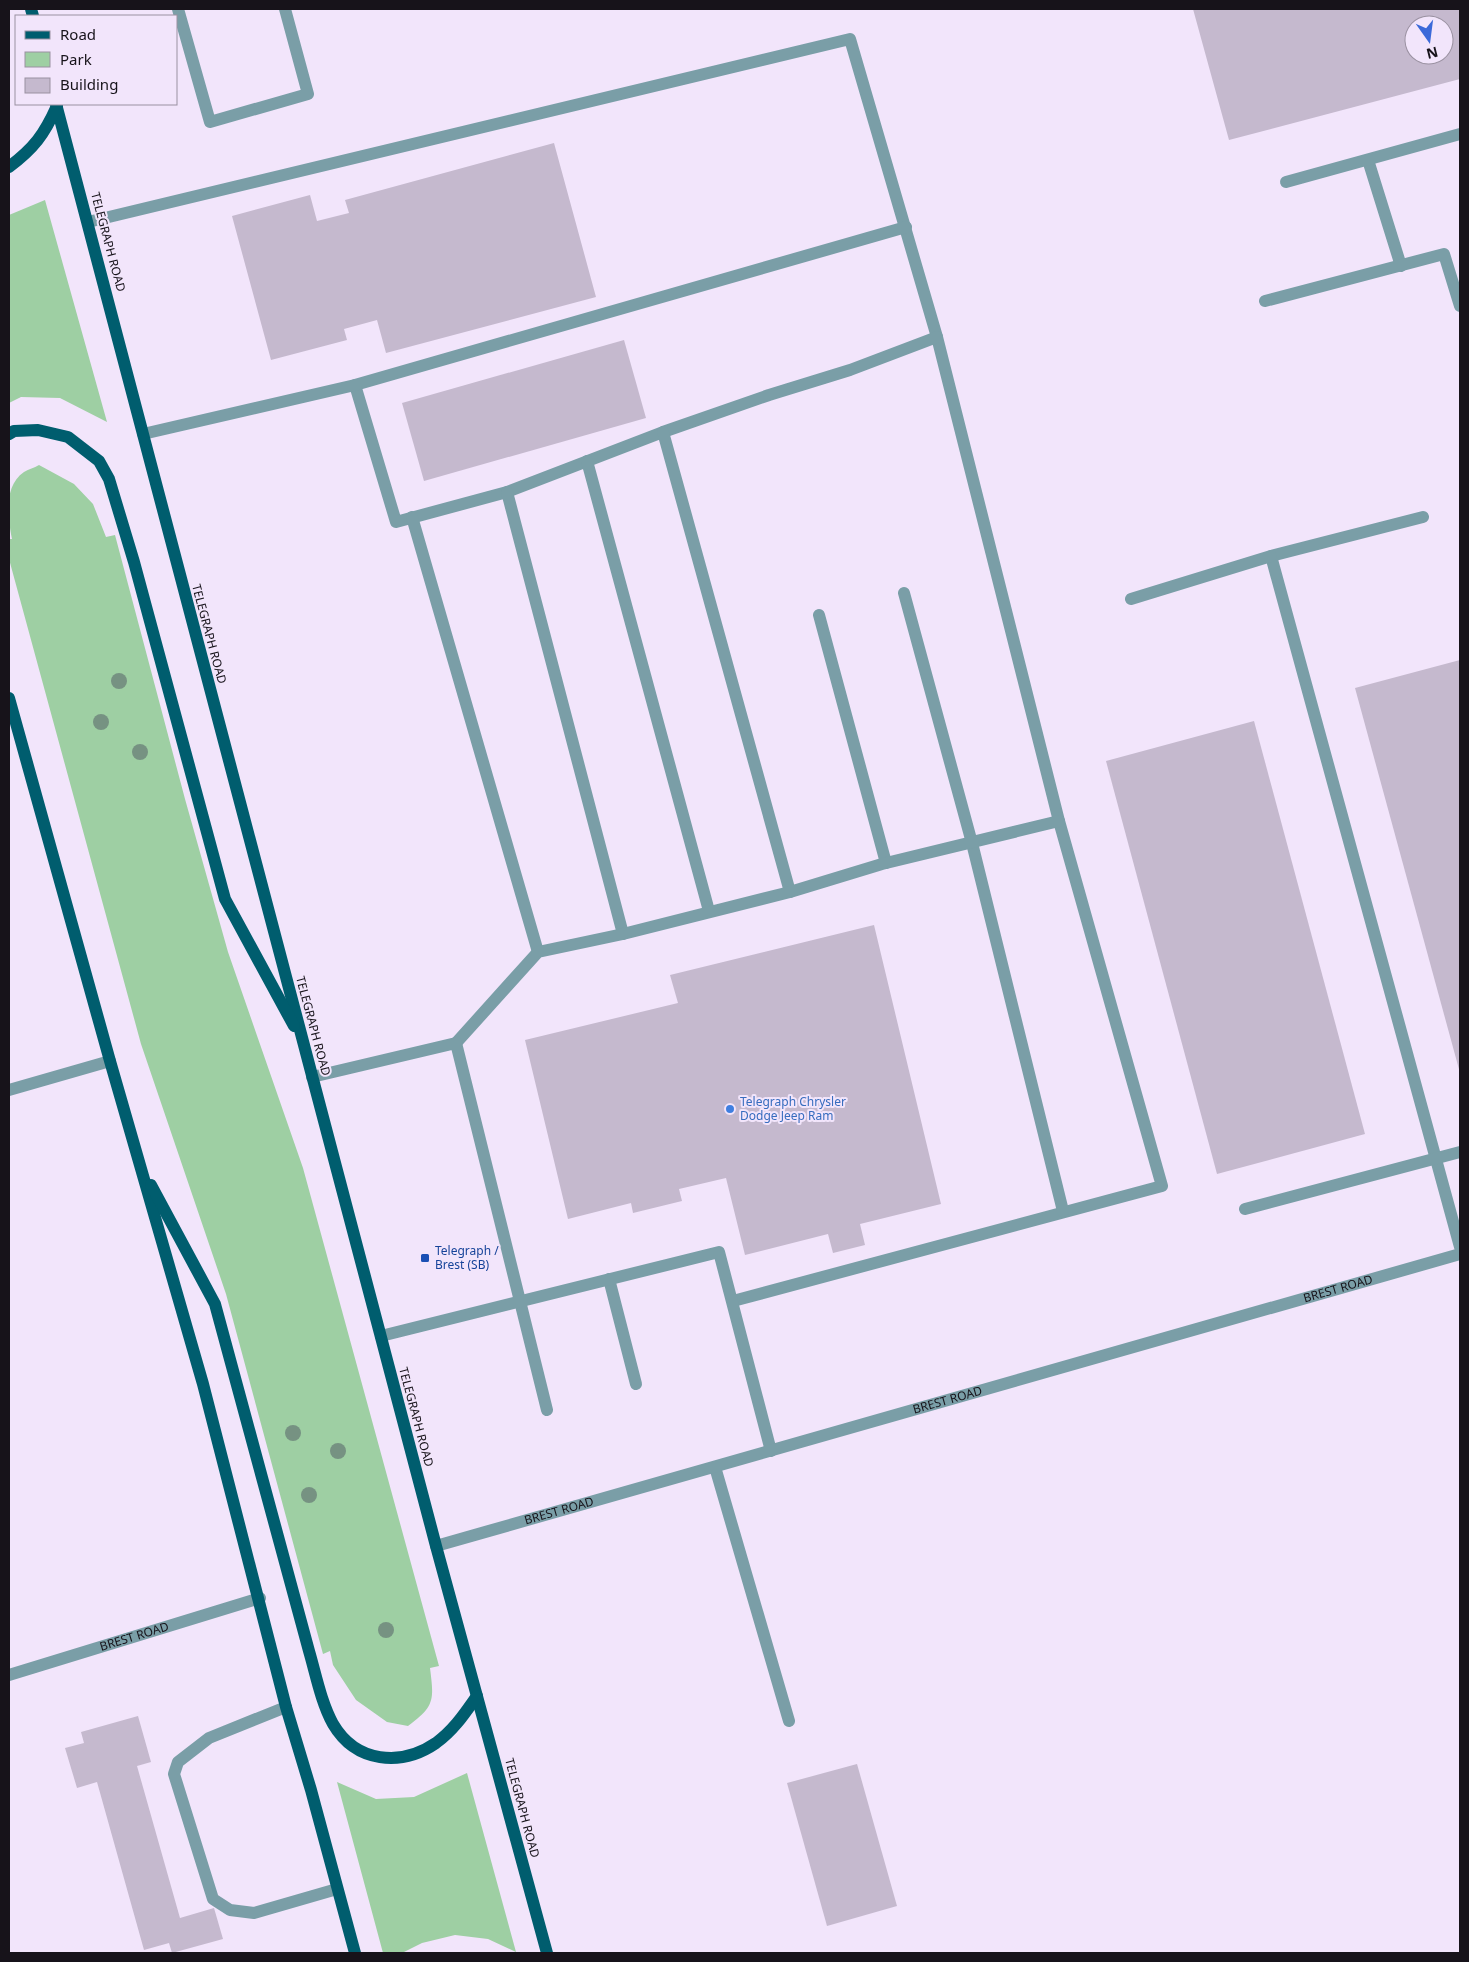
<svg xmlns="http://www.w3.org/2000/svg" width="1469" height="1962" font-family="'Noto Sans',sans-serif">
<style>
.green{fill:#9ecfa3}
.building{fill:#c5b9ce;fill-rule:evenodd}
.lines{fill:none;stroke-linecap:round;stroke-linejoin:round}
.service{stroke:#7a9ea7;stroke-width:12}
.minor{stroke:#7a9ea7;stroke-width:12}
.primary{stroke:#005d6e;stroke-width:12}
.tree{fill:#769282}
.shop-dot{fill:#3f7fe0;stroke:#f2e5fb;stroke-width:2}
.transit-dot{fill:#1a4fb4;stroke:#f2e5fb;stroke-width:2}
.labels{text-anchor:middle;stroke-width:4;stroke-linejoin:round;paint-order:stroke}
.street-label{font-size:12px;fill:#17131a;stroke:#f2e5fb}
.shop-label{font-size:12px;fill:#366cbe;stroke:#f2e5fb;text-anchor:start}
.transit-label{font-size:12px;fill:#164399;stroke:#f2e5fb;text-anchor:start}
</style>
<rect width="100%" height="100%" fill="#f2e5fb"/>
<!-- green -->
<g class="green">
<polygon points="45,200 107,422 60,398 21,397 9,403 9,215"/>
<path d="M39,465L74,484L93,504L106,537L115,535L185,799L228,952L303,1168L439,1666L430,1668C434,1700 435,1706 408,1726L387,1722L356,1700L333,1665L330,1651L323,1654L226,1294L141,1044L9,559V539H12C8,519 3,486 24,472C29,469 34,468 39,465Z"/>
<polygon points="467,1773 516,1952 488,1939 455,1935 422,1943 402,1953 383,1953 337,1782 376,1799 414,1797"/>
</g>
<!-- building -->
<g class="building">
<path d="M1193,9H1460V79L1229,140ZM1414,25H1444V55H1414Z"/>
<polygon points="554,143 596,297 386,353 377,320 344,329 347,340 271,360 232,216 310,195 317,221 349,213 345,200"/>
<polygon points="624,340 646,418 424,481 402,403"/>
<polygon points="1460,660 1460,1073 1355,688"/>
<polygon points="1254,721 1365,1134 1217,1174 1106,761"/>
<polygon points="874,925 941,1204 860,1224 865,1245 833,1253 828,1234 745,1255 726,1178 679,1189 682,1201 633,1213 631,1203 568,1219 525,1040 678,1003 670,975"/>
<polygon points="138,1716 151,1762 137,1766 180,1918 214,1908 223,1939 172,1953 169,1943 144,1950 97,1782 77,1788 65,1748 84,1743 81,1732"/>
<polygon points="857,1764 897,1906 827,1926 787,1783"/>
</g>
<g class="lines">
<!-- service -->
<g class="service">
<polyline points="178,9 210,122 308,94 285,9"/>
<polyline points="1368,160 1401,266"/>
<polyline points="1286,182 1460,134"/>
<polyline points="88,222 850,39 937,337 1059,821 1162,1186 733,1301"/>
<polyline points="1265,301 1444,254 1460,306"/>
<polyline points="355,385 396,522 507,492 663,432 769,395 850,370 937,337"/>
<polyline points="663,432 790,892"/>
<polyline points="143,434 355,385 906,227"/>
<polyline points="587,461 709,911"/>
<polyline points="507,492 623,934"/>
<polyline points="412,517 538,952"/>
<polyline points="1423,517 1271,556 1460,1247"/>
<polyline points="904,593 972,843 1063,1211"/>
<polyline points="1131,599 1271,556"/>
<polyline points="819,615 886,863"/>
<polyline points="456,1043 538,952 623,934 790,892 882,864 1059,821"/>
<polyline points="312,1077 456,1043 547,1410"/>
<polyline points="9,1090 110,1061"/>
<polyline points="1245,1209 1460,1152"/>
<polyline points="609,1279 636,1384"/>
<polyline points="381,1336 719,1252 771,1451"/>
<polyline points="715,1467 789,1721"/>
<polyline points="286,1707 209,1738 178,1762 174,1774 213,1899 230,1910 254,1913 337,1889"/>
</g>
<!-- minor -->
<g class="minor">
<path id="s1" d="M436,1546L1460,1254"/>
<path id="s2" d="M9,1675L260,1598"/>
</g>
<!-- primary -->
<g class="primary">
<polyline points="31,9 33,16"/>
<polyline points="56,104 436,1546 547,1953"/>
<path d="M9,167C34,148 44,135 57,106"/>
<polyline points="9,434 14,431 38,430 68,437 99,461 109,479 134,562 225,899 294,1026"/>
<polyline points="9,698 110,1061 203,1384 286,1707 311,1790 355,1953"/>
<path d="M151,1185L215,1304L309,1651C316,1675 321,1702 333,1724C356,1763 401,1767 436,1743C454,1730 465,1713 477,1696"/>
</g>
</g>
<!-- trees -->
<g class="tree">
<circle cx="119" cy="681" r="8"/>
<circle cx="101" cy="722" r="8"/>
<circle cx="140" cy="752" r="8"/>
<circle cx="293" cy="1433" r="8"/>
<circle cx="338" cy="1451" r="8"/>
<circle cx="309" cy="1495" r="8"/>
<circle cx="386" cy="1630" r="8"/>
</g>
<!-- markers -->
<circle class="shop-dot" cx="730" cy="1109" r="5"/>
<rect class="transit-dot" x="420" y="1253" width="10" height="10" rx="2.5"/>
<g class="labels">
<!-- street labels -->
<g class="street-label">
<text transform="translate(108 242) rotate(75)" y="4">TELEGRAPH ROAD</text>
<text transform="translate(209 634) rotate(75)" y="4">TELEGRAPH ROAD</text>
<text transform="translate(313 1026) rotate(75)" y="4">TELEGRAPH ROAD</text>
<text dy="4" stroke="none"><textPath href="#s1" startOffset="938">BREST ROAD</textPath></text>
<text dy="4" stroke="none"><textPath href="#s1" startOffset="532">BREST ROAD</textPath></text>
<text transform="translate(416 1417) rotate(75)" y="4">TELEGRAPH ROAD</text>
<text dy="4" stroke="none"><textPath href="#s1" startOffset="128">BREST ROAD</textPath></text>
<text dy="4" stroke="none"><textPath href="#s2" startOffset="131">BREST ROAD</textPath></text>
<text transform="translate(522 1808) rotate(75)" y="4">TELEGRAPH ROAD</text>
</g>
<!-- shop labels -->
<g class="shop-label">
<text x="740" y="1106">Telegraph Chrysler<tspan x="740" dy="14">Dodge Jeep Ram</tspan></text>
</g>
<!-- transit labels -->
<g class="transit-label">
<text x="435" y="1255">Telegraph /<tspan x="435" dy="14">Brest (SB)</tspan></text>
</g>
</g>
<!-- border -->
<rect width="1469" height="1962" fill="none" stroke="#17131a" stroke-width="20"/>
<!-- legend -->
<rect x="15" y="15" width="162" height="90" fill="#f2e5fb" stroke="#9a91a1"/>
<rect x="25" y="31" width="25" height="8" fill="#005d6e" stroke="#9a91a1"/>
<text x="60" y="40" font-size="15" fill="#17131a">Road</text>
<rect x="25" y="52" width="25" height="15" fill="#9ecfa3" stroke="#9a91a1"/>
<text x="60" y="65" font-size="15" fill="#17131a">Park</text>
<rect x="25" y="78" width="25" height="15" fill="#c5b9ce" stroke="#9a91a1"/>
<text x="60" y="90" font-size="15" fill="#17131a">Building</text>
<!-- north arrow -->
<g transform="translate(1429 40) rotate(166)"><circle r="24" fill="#f2e5fb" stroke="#9a91a1"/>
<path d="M0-4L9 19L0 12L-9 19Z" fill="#3b69d9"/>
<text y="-8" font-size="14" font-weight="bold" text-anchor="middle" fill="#17131a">N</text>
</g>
</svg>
